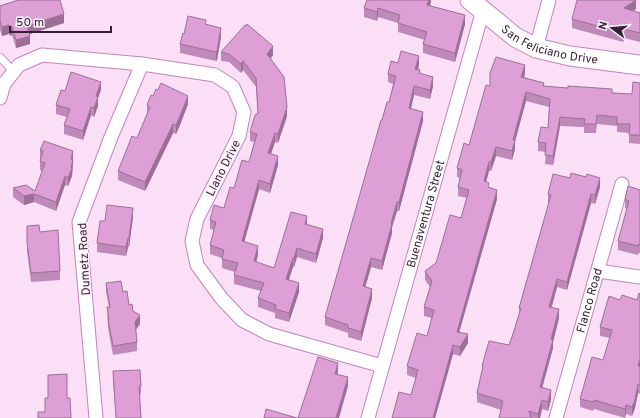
<svg xmlns="http://www.w3.org/2000/svg" width="640" height="418" font-family="Overpass,sans-serif">
<style>
.lines{fill:none;stroke-linecap:round;stroke-linejoin:round}
.lane-casing{stroke:#c285bc;stroke-width:9}
.street-casing{stroke:#c285bc;stroke-width:15}
.secondary-casing{stroke:#c285bc;stroke-width:21}
.lane{stroke:#fff;stroke-width:7}
.street{stroke:#fff;stroke-width:13}
.secondary{stroke:#fff;stroke-width:19}
.wall{fill:#bf89b9}
.shaded-wall{fill:#9b6f96}
.building{fill:#de9fd7;stroke:#9b6f96}
.labels{text-anchor:middle;stroke-width:3;stroke-linejoin:round;paint-order:stroke}
.street-label{font-size:12px;fill:#361e34;stroke:#fef1fc}
</style>
<rect width="100%" height="100%" fill="#fadff6"/>
<g class="lines">
<!-- lane casing -->
<g class="lane-casing">
<polyline id="lane" points="0,57 14,72"/>
</g>
<!-- street casing -->
<g class="street-casing">
<g id="street">
<polyline points="536,48 549,0"/>
<polyline points="0,98 4,84 19,65 42,55 142,64 215,75 233,87 244,112 239,136 197,219 192,241 197,265 222,299 242,320 269,334 382,366"/>
<polyline points="598,271 640,277"/>
<polyline points="96,418 79,222 111,137 142,64"/>
<path id="s1" d="M368,418L483,10"/>
<path id="s2" d="M556,418L622,184"/>
</g>
</g>
<!-- secondary casing -->
<g class="secondary-casing">
<g id="secondary">
<path id="s3" d="M470,0L515,37L536,48L570,56L640,65"/>
</g>
</g>
<!-- lane -->
<use href="#lane" class="lane"/>
<!-- street -->
<use href="#street" class="street"/>
<!-- secondary -->
<use href="#secondary" class="secondary"/>
</g>
<!-- wall -->
<g class="wall">
<polygon points="431,0 430,5 465,24 455,62 423,53 423,44 425,40 398,32 398,23 378,17 377,21 364,17 364,8"/>
<polygon points="0,6 64,23 30,34 30,44 16,48 12,35 10,36 9,34 2,36 0,30"/>
<polygon points="636,9 633,11 640,13 640,42 624,38 623,42 572,28 572,19"/>
<polygon points="206,24 221,37 217,60 216,61 180,53 180,44 184,34"/>
<polygon points="246,26 273,55 271,58 287,116 278,143 275,142 271,154 278,165 270,193 259,189 244,242 258,255 256,262 274,268 307,225 323,238 316,263 297,257 294,267 293,267 289,279 299,292 289,322 275,318 275,313 258,307 258,298 261,291 234,284 234,275 235,272 222,268 222,258 210,254 210,245 214,230 210,229 210,220 224,208 249,162 254,142 250,141 250,132 258,114 256,87 243,70 241,73 229,62 221,61 221,52"/>
<polygon points="398,63 419,65 418,70 420,73 433,86 430,99 414,95 411,108 423,121 399,211 397,211 392,227 392,233 382,270 371,267 365,287 372,298 361,341 348,337 348,333 325,325 325,317 382,120 389,102 393,84 388,82 388,74"/>
<polygon points="525,74 524,77 544,86 612,93 632,94 640,83 640,144 629,143 629,133 617,132 617,126 597,124 596,133 584,133 584,127 560,126 553,165 545,164 546,152 538,151 538,142 548,128 549,107 526,101 515,140 515,149 512,160 496,156 491,171 489,171 486,182 489,188 497,199 459,332 468,343 460,356 453,354 435,418 392,418 411,395 416,378 407,375 407,366 427,336 432,318 424,316 424,307 430,287 425,280 425,271 436,263 461,218 467,198 458,196 458,187 460,178 457,177 457,168 469,145 490,86"/>
<polygon points="101,90 98,98 98,106 94,117 91,115 83,140 64,134 64,125 67,117 56,114 56,105 65,91"/>
<polygon points="188,104 180,125 176,134 173,133 145,191 118,180 118,171 137,138 147,114 147,105"/>
<polygon points="40,150 73,160 73,162 72,176 68,186 65,185 56,211 34,202 24,205 13,197 13,188 35,191 42,171 40,170"/>
<polygon points="600,187 595,204 591,203 567,290 557,287 552,307 559,318 553,342 553,348 542,387 551,399 548,411 542,409 540,418 499,418 501,410 477,402 477,393 482,373 482,366 509,345 512,337 519,314 519,308 549,203 548,203 548,194"/>
<polygon points="640,190 640,253 639,253 638,255 618,250 618,241 627,209 625,208 625,199"/>
<polygon points="133,217 129,247 128,247 126,256 97,252 97,243 105,221"/>
<polygon points="27,226 40,232 60,271 60,280 31,282 27,251"/>
<polygon points="106,283 123,292 129,305 133,311 140,324 136,329 137,342 137,351 113,355 108,328 107,307 109,307 106,292"/>
<polygon points="640,294 640,394 638,393 635,408 632,416 626,414 625,418 594,409 593,411 580,407 580,399 603,360 610,338 600,336 600,327 620,300 637,300"/>
<polygon points="113,371 141,386 141,394 139,395 141,418 116,418 113,380"/>
</g>
<!-- shaded-wall -->
<g class="shaded-wall">
<polygon points="429,0 431,0 431,2 427,14 427,5"/>
<polygon points="636,0 636,9 624,17 624,8"/>
<polygon points="378,8 378,17 377,21 377,12"/>
<polygon points="64,14 64,23 27,35 27,26"/>
<polygon points="465,15 465,24 455,62 455,53"/>
<polygon points="9,25 9,34 2,36 2,27"/>
<polygon points="12,26 12,35 10,36 10,27"/>
<polygon points="221,28 221,37 217,60 216,61 216,52"/>
<polygon points="624,29 624,38 623,42 623,33"/>
<polygon points="30,36 30,44 16,48 16,40"/>
<polygon points="273,46 273,55 267,63 267,54"/>
<polygon points="419,56 419,65 415,78 415,69"/>
<polygon points="243,61 243,70 241,73 241,64"/>
<polygon points="525,65 525,74 521,85 521,77"/>
<polygon points="433,77 433,86 430,99 430,90"/>
<polygon points="101,82 101,90 98,98 98,106 94,117 94,108 96,96"/>
<polygon points="414,86 414,95 409,117 409,108"/>
<polygon points="526,92 526,101 513,149 513,140"/>
<polygon points="188,96 188,104 180,125 176,134 176,125"/>
<polygon points="91,107 91,115 83,140 83,131"/>
<polygon points="287,107 287,116 278,143 278,134"/>
<polygon points="423,112 423,121 399,211 399,202"/>
<polygon points="560,117 560,126 553,165 553,156"/>
<polygon points="173,124 173,133 145,191 145,182"/>
<polygon points="275,133 275,142 268,162 268,153"/>
<polygon points="515,140 515,149 512,160 512,151"/>
<polygon points="496,147 496,156 491,171 491,162"/>
<polygon points="73,151 73,162 72,176 68,186 68,178 71,159"/>
<polygon points="278,156 278,165 270,193 270,184"/>
<polygon points="489,162 489,171 484,190 484,181"/>
<polygon points="65,176 65,185 56,211 56,202"/>
<polygon points="600,178 600,187 595,204 595,195"/>
<polygon points="259,180 259,189 242,250 242,241"/>
<polygon points="497,190 497,199 457,340 457,332"/>
<polygon points="34,194 34,202 24,205 24,196"/>
<polygon points="591,194 591,203 567,290 567,282"/>
<polygon points="397,202 397,211 392,227 392,233 382,270 382,261"/>
<polygon points="133,208 133,217 129,247 129,238"/>
<polygon points="307,216 307,225 305,224"/>
<polygon points="323,229 323,238 316,263 316,254"/>
<polygon points="128,238 128,247 126,256 126,247"/>
<polygon points="258,246 258,255 254,270 254,261"/>
<polygon points="297,248 297,257 294,267 294,258"/>
<polygon points="293,258 293,267 286,287 286,279"/>
<polygon points="371,258 371,267 363,295 363,286"/>
<polygon points="557,279 557,287 549,315 549,307"/>
<polygon points="299,283 299,292 289,322 289,313"/>
<polygon points="372,289 372,298 361,341 361,332"/>
<polygon points="559,309 559,318 553,342 553,348 540,396 540,387 551,339"/>
<polygon points="140,315 140,324 135,331 135,322"/>
<polygon points="468,334 468,343 460,356 460,347"/>
<polygon points="453,345 453,354 435,418 433,418"/>
<polygon points="640,358 640,367 638,366"/>
<polygon points="338,363 338,372 335,383 335,374"/>
<polygon points="348,377 348,386 339,418 336,418"/>
<polygon points="638,384 638,393 635,408 632,416 632,407"/>
<polygon points="551,390 551,399 548,411 548,402"/>
<polygon points="542,400 542,409 540,418 538,418 538,414"/>
<polygon points="626,405 626,414 625,418 625,409"/>
</g>
<!-- building -->
<g class="building">
<polygon points="18,0 60,0 64,14 27,26 30,36 16,40 12,26 10,27 9,25 2,27 0,21 0,6"/>
<polygon points="367,0 429,0 427,5 465,15 455,53 423,44 427,32 398,23 400,15 378,8 377,12 364,8"/>
<polygon points="577,0 636,0 624,8 640,13 640,33 624,29 623,33 572,19"/>
<polygon points="188,16 206,20 205,24 221,28 217,51 216,52 180,44 183,33 184,34"/>
<polygon points="247,24 273,46 267,54 284,77 287,107 278,134 275,133 268,153 278,156 270,184 259,180 242,241 258,246 254,261 274,268 291,212 307,216 305,224 323,229 316,254 297,248 294,258 293,258 286,279 299,283 289,313 275,309 276,305 258,298 264,283 234,275 238,263 222,259 224,250 210,245 216,222 210,220 214,205 224,208 230,187 234,188 242,160 249,162 257,134 250,132 255,115 258,113 256,78 243,61 241,64 229,54 221,52 245,25 246,26"/>
<polygon points="401,51 419,56 415,69 420,70 419,73 433,77 430,90 414,86 409,108 423,112 399,202 397,202 391,223 392,224 382,261 371,258 363,286 372,289 361,332 348,328 348,325 325,317 381,120 382,120 387,102 389,102 396,76 388,74 391,61 398,63"/>
<polygon points="496,57 525,65 521,77 544,83 543,86 568,88 568,86 612,89 612,93 632,94 633,82 640,83 640,135 629,135 630,124 617,124 617,117 597,115 596,124 584,124 585,119 560,117 553,156 545,155 546,143 538,142 541,127 548,128 550,99 526,92 513,140 515,140 512,151 496,147 491,162 489,162 484,181 489,183 488,187 497,190 457,332 468,334 460,347 453,345 433,418 392,418 399,392 411,395 418,370 407,366 417,333 427,336 434,310 424,307 432,281 425,271 436,263 450,215 461,218 469,190 458,187 462,170 457,168 464,143 469,145 486,85 490,86 490,73"/>
<polygon points="71,72 101,82 96,96 98,97 94,108 91,107 83,131 64,125 70,109 56,105 61,90 65,91"/>
<polygon points="161,83 188,96 180,116 176,125 173,124 145,182 118,171 132,136 137,138 150,107 147,105 151,95 153,96 156,89 158,90"/>
<polygon points="44,141 73,151 71,159 73,160 71,167 72,168 68,178 65,176 56,202 34,194 24,196 13,188 26,185 35,191 45,163 40,161 43,151 40,150"/>
<polygon points="571,173 586,177 587,174 600,178 595,195 591,194 567,282 557,279 549,307 559,309 551,339 553,340 540,387 551,390 548,402 542,400 538,414 529,411 531,418 499,418 503,401 477,393 483,366 482,366 489,341 509,345 512,337 521,308 519,308 551,195 548,194 553,174 570,178"/>
<polygon points="628,186 640,190 640,244 639,244 638,246 618,241 629,201 625,199"/>
<polygon points="107,205 133,208 129,238 128,238 126,247 97,243 100,221 105,221"/>
<polygon points="39,225 40,232 58,230 60,271 31,273 27,242 27,226"/>
<polygon points="121,281 123,292 127,291 129,305 132,304 133,311 140,315 135,322 137,342 113,346 108,319 109,319 107,307 110,307 106,283"/>
<polygon points="639,293 640,294 640,358 638,366 640,366 640,385 638,384 635,400 632,407 626,405 625,409 594,400 593,402 580,399 592,357 603,360 612,330 600,327 609,296 620,300 622,295 637,300"/>
<polygon points="318,357 338,363 335,374 348,377 336,418 298,418"/>
<polygon points="140,370 141,386 139,386 141,418 116,418 113,371"/>
<polygon points="67,374 67,398 70,398 71,418 38,418 38,412 45,412 45,398 48,398 48,375"/>
<polygon points="266,409 297,418 264,418"/>
</g>
<g class="labels">
<!-- street labels -->
<g class="street-label">
<text dy="4" stroke="none"><textPath href="#s3" startOffset="94">San Feliciano Drive</textPath></text>
<text transform="translate(223 168) rotate(-63)" y="4">Llano Drive</text>
<text dy="4" stroke="none"><textPath href="#s1" startOffset="212">Buenaventura Street</textPath></text>
<text transform="translate(84 259) rotate(-93)" y="4">Dumetz Road</text>
<text dy="4" stroke="none"><textPath href="#s2" startOffset="122">Flanco Road</textPath></text>
</g>
</g>
<!-- north arrow -->
<g transform="translate(612 28) rotate(286)" stroke="#fef1fc" stroke-width="3" paint-order="stroke">
<path d="M0-3L7 15L0 10L-7 15Z" fill="#361e34"/>
<text y="-6" font-size="11" font-weight="bold" text-anchor="middle" fill="#361e34">N</text>
</g>
<!-- scale -->
<path d="M10 26v6h101v-6" fill="none" stroke="#361e34" stroke-width="2"/>
<text x="16" y="26" font-size="12" fill="#361e34" stroke="#fef1fc" stroke-width="3" paint-order="stroke">50 m</text>
</svg>
